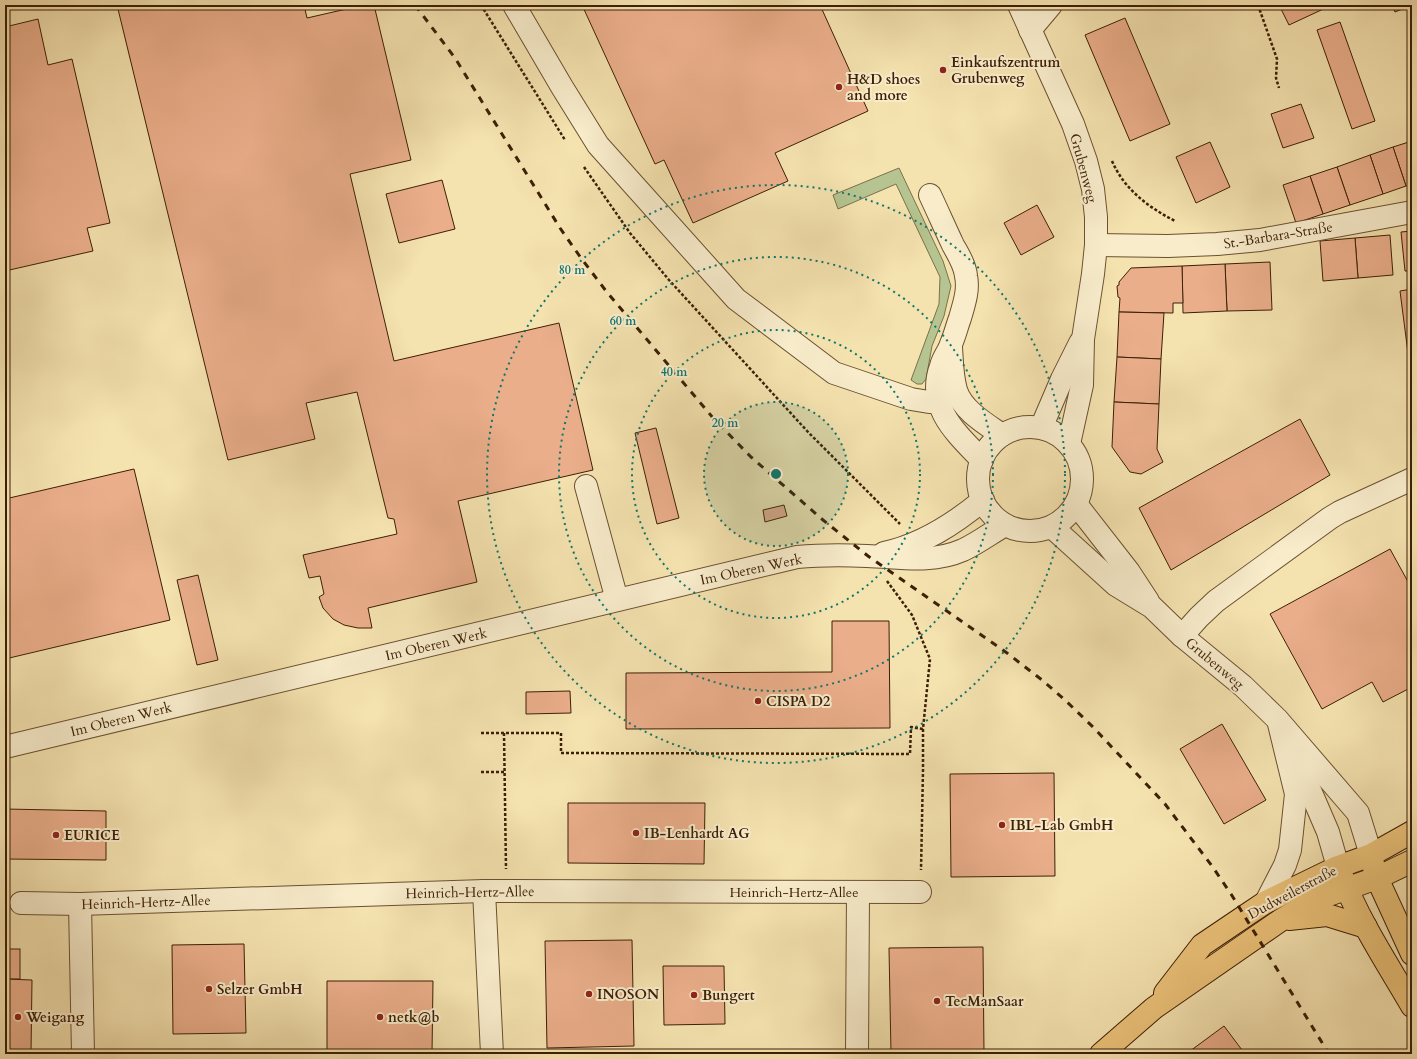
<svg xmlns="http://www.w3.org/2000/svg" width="1417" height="1059" font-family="Cardo,serif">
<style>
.green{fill:#b5c490;stroke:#79724b}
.building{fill:#eaae8a;stroke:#3d1f06}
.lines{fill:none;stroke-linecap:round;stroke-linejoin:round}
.minor-casing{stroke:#6b5030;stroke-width:24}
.major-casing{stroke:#3d1f06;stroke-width:24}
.path{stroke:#3d1f06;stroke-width:2.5;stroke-dasharray:3 2;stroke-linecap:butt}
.minor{stroke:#f8eccb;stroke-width:22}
.major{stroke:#eac178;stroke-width:22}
.rail{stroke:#3d1f06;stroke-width:3;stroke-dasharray:7 7;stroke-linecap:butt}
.ring{fill:none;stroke:#0f766e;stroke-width:2;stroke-dasharray:2 4}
.poi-dot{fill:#8f2418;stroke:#f8eccb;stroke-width:1.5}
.labels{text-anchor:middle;stroke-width:4;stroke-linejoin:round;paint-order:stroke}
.poi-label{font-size:14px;font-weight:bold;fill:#3d1f06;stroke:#f8eccb;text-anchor:start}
.street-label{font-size:14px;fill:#3d1f06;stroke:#f8eccb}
.centre{fill:#0f766e;stroke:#f8eccb;stroke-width:2}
.ring-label{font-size:12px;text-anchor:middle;font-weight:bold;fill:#0f766e;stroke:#f8eccb;stroke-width:4;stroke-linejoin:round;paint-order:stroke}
</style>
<rect width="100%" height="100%" fill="#f4e2af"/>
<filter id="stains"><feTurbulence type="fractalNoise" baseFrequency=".005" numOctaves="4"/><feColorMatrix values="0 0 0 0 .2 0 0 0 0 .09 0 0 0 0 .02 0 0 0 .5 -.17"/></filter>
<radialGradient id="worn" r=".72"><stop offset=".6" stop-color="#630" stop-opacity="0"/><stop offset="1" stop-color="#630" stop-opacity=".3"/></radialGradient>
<!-- green -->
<polygon class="green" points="899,168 943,261 951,286 944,316 932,346 926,379 922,384 917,384 911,380 939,304 940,277 896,184 838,209 833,195"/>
<!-- building -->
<g class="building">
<polygon points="117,5 304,5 307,18 364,5 374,5 411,160 350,174 394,361 559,323 593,470 458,501 477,582 368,608 372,628 358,628 344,625 333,619 323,608 319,597 324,594 320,576 309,578 303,555 397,534 394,519 388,518 357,392 306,403 315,439 228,460"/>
<polygon points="582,5 820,5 868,111 775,153 788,181 693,223 664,160 655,164"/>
<polygon points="1279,5 1332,5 1289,25"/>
<polygon points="1392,5 1412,5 1395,12"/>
<polygon points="1125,18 1170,124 1130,141 1085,35"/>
<polygon points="38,19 48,65 72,59 110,223 87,228 93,251 5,271 5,27"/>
<polygon points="1340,22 1375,121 1352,129 1317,30"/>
<polygon points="1301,104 1314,138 1283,148 1271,114"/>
<polygon points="1412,141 1412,184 1406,186 1393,147"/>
<polygon points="1210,142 1230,187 1196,203 1176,157"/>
<polygon points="1393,147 1406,186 1383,194 1370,155"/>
<polygon points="1370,155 1383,194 1350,205 1337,167"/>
<polygon points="1337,167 1350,205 1323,214 1310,176"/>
<polygon points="1310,176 1323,214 1296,223 1283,185"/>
<polygon points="442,180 455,229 399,243 386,194"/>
<polygon points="1037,205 1054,237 1021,255 1004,223"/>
<polygon points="1412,231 1412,271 1405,271 1401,232"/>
<polygon points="1390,235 1393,275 1358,278 1355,238"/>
<polygon points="1355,238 1358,278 1323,281 1320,241"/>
<polygon points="1270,262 1272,310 1227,311 1225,264"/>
<polygon points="1225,264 1227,311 1183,313 1182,266"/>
<polygon points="1182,266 1183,303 1173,303 1173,313 1119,312 1120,298 1118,297 1117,286 1119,285 1119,282 1131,268"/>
<polygon points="1412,289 1412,360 1409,361 1400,291"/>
<polygon points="1119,312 1164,313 1161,359 1117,357"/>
<polygon points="1117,357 1161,359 1159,404 1114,402"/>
<polygon points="1114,402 1159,404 1157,449 1163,462 1141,474 1130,472 1112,447"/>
<polygon points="1300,419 1330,475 1171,570 1139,508"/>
<polygon points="656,428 679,518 657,524 635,433"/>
<polygon points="134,469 170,620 5,659 5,499"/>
<polygon points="784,505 787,516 765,522 763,510"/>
<polygon points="1390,549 1412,589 1412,687 1383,702 1372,682 1322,709 1270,614"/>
<polygon points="198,575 218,660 197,665 177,580"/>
<polygon points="832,621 889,621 890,728 626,729 626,673 832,672"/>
<polygon points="570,691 571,713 526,714 526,692"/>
<polygon points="1222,724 1266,800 1224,824 1180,749"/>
<polygon points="1054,773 1055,876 951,877 950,774"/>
<polygon points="568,803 705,803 704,864 568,863"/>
<polygon points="5,809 106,811 106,860 5,859"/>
<polygon points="632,940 634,1046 547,1048 545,941"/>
<polygon points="244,944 246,1033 173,1034 172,945"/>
<polygon points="983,947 984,1054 891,1054 889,948"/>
<rect x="5" y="949" width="15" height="30"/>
<polygon points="663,966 724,966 725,1024 664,1025"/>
<polygon points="5,979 32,980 31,1054 5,1054"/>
<polygon points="327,981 433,981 432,1054 327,1054"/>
<polygon points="1224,1026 1245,1054 1186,1054"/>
</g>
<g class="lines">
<!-- minor casing -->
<g class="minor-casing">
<g id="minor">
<polyline points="514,5 562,87 598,145 736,299 834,373 911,399 929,402 939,402"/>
<polyline points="1019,5 1073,124 1086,161 1093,189 1096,217 1096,245 1093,274 1083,339 1082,385 1069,444"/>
<polyline points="1030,30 1051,5"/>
<path d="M930,195C938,212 945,228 953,245C958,254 965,265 966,276C969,290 964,304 960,318C957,326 955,335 951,344C949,351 943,358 941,366C926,407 956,433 982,460"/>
<polyline points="1096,245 1168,246 1217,244 1260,240 1412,212"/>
<path d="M951,347C952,362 952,376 956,390C962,410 986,424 1002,435"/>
<circle cx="1030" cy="479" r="52"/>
<polyline points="1041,428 1062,379 1080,343"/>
<polyline points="586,486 617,600"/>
<polyline points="1076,504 1129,572 1148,601"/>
<polyline points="1052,527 1116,585 1152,607 1182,636 1243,686 1277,719 1358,813 1371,855"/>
<path d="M884,553C922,545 954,524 983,500"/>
<polyline points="1182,636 1199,617 1216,601 1330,518 1340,512 1412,479"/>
<path d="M5,747L797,557C820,555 843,555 867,556C900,557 931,564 963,550C978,543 991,533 1005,525"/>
<polyline points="1300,767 1328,832 1338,867"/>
<polyline points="484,891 492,1054"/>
<polyline points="1266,902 1285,865 1290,850 1296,794 1279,724"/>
<polyline points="21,903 80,904 484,891 920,892"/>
<polyline points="80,904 83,1054"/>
<polyline points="857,1054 858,892"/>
</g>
</g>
<!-- major casing -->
<g class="major-casing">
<g id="major">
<polyline points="1373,864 1377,878 1412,954"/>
<path d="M1341,874C1359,921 1387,963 1412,1006"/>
<polyline points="1289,919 1327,915 1366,927"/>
<polyline points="1165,993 1202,945 1245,916 1266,902 1338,867 1371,855 1412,832"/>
<polyline points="1101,1054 1154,1008 1281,920 1317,899 1377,878 1412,861"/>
</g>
</g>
<!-- path -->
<g class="path">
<polyline points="481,5 565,140"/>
<polyline points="1258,5 1277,59 1276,78 1279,88"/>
<path d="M1112,161C1124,189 1148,207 1175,221"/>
<polyline points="584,167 630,233 669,280 808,432 900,524"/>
<polyline points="887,581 912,615 930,659 923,729 923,770 921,870"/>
<polyline points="481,733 561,733 561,753 910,754 911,727 923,729"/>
<polyline points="504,733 506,869"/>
<polyline points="481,772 505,772"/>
</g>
<!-- minor -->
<use href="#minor" class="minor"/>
<!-- major -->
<use href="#major" class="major"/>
<!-- rail -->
<polyline class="rail" points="415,5 455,58 560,228 581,258 606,291 714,419 751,457 823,520 868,556 1007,653 1042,680 1065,700 1093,727 1165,804 1212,866 1231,894 1329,1054"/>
</g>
<!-- distance rings -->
<circle cx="776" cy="474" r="72" fill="#0f766e" fill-opacity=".12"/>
<g class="ring">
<circle cx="776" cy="474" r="72"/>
<circle cx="776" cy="474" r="144"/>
<circle cx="776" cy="474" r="217"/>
<circle cx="776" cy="474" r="289"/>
</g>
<!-- markers -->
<g class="poi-dot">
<circle cx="943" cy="70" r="4"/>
<circle cx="839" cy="87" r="4"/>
<circle cx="758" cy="701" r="4"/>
<circle cx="1002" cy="825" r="4"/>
<circle cx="636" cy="833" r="4"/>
<circle cx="56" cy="835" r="4"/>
<circle cx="209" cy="989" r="4"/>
<circle cx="589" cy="994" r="4"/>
<circle cx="694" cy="995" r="4"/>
<circle cx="937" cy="1001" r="4"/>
<circle cx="18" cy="1017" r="4"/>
<circle cx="380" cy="1017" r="4"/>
</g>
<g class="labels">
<!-- poi labels -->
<g class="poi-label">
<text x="951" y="67">Einkaufszentrum<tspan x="951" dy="16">Grubenweg</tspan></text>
<text x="847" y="84">H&amp;D shoes<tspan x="847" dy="16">and more</tspan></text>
<text x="766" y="706">CISPA D2</text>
<text x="1010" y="830">IBL-Lab GmbH</text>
<text x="644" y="838">IB-Lenhardt AG</text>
<text x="64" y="840">EURICE</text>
<text x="217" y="994">Selzer GmbH</text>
<text x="597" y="999">INOSON</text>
<text x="702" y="1000">Bungert</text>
<text x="945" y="1006">TecManSaar</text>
<text x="26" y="1022">Weigang</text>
<text x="388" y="1022">netk@b</text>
</g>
<!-- street labels -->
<g class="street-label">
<text transform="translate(1084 168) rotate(75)" y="5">Grubenweg</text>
<text transform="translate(1278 235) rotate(-9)" y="5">St.-Barbara-Straße</text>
<text transform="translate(751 569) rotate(-12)" y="5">Im Oberen Werk</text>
<text transform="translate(436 644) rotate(-13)" y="5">Im Oberen Werk</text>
<text transform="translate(1215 663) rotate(40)" y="5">Grubenweg</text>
<text transform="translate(121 719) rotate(-14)" y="5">Im Oberen Werk</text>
<text transform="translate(470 892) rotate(-1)" y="5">Heinrich-Hertz-Allee</text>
<text x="794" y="897">Heinrich-Hertz-Allee</text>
<text transform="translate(1292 892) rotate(-28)" y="5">Dudweilerstraße</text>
<text transform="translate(146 902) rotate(-2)" y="5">Heinrich-Hertz-Allee</text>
</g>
</g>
<circle cx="776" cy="474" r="6" class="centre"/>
<g class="ring-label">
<text x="572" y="274">80 m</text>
<text x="623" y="325">60 m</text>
<text x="674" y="376">40 m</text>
<text x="725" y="427">20 m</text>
</g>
<!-- margin -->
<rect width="1417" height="1059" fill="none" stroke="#f4e2af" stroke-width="20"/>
<rect x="6" y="6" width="1405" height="1047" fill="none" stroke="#3d1f06" stroke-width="2"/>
<rect x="10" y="10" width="1397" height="1039" fill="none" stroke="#3d1f06"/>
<rect width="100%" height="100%" filter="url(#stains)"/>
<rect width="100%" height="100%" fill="url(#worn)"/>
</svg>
